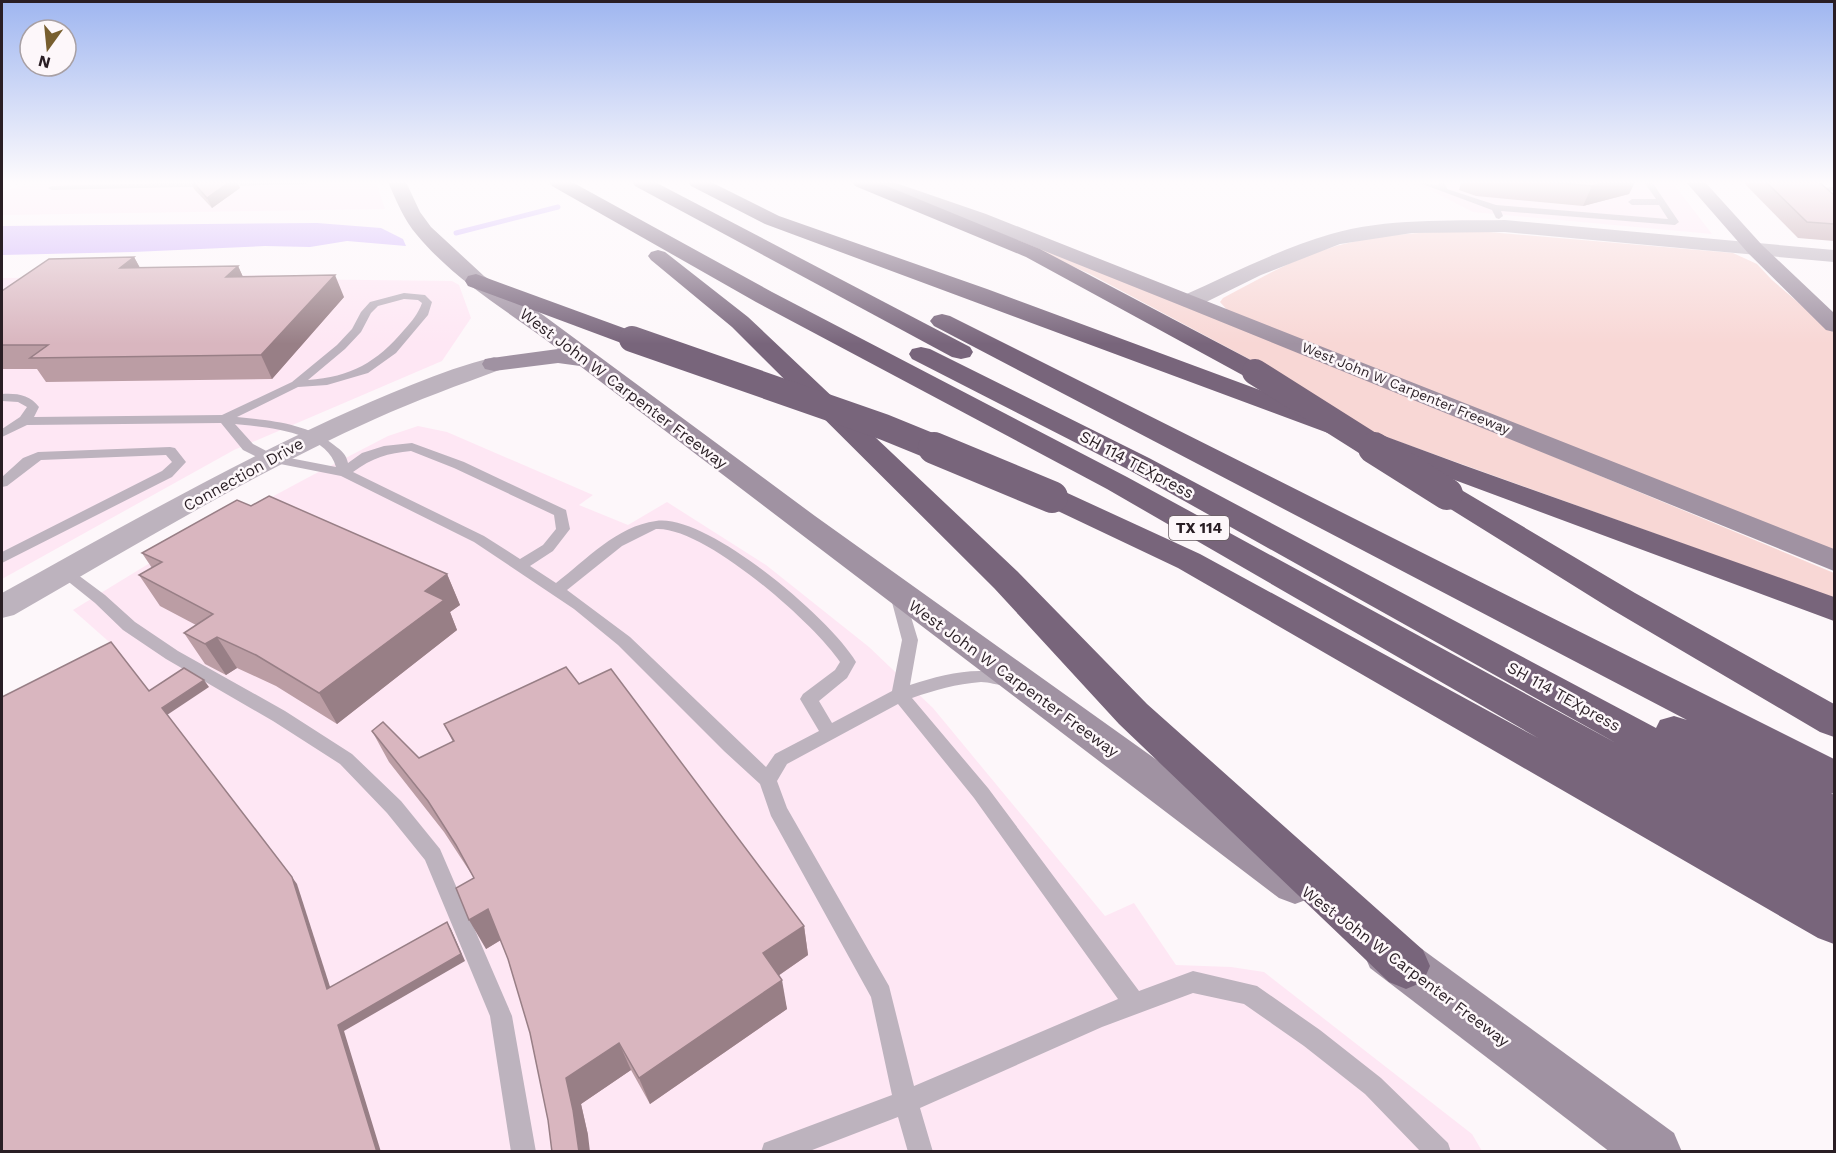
<svg xmlns="http://www.w3.org/2000/svg" width="1836" height="1153" font-family="'Work Sans',sans-serif">
<style>
.built{fill:#fee7f4}
.green{fill:#f8d7d5}
.water{fill:#d3b8fb}
.lines{fill:none;stroke-linecap:round;stroke-linejoin:round}
.stream{stroke:#d3b8fb;stroke-width:5}
.lane{fill:#bdb3be;fill-rule:evenodd}
.street{fill:#bdb3be;fill-rule:evenodd}
.secondary{fill:#a092a2;fill-rule:evenodd}
.highway{fill:#78657b;fill-rule:evenodd}
.highway-bridge-far1{stroke:#78657b;stroke-width:26}
.highway-bridge{stroke:#78657b;stroke-width:32}
.wall{fill:#bb9da4}
.shaded-wall{fill:#987f86}
.building{fill:#d9b6bf;stroke:#987f86;stroke-width:1.5}
.labels{text-anchor:middle;stroke-width:5;stroke-linejoin:round;paint-order:stroke}
.far-street-label{font-size:14px;fill:#291e24;stroke:#fdf7fa}
.shield{fill:#fdf7fa;stroke:#695f64;stroke-width:1.5}
.shield-label{font-size:15px;font-weight:bold;fill:#291e24}
.street-label{font-size:16px;fill:#291e24;stroke:#fdf7fa}
</style>
<rect width="100%" height="100%" fill="#fdf7fa"/>
<!-- built -->
<g class="built">
<polygon points="42,182 376,182 385,209 2,215 2,191"/>
<polygon points="1410,182 1672,182 1712,234 1473,212 1432,191"/>
<polygon points="272,275 281,279 452,281 459,285 471,318 442,361 234,450 2,579 2,278"/>
<polygon points="418,426 447,432 593,495 579,505 628,525 667,502 766,565 869,647 933,708 1105,916 1134,903 1176,965 1231,967 1264,972 1472,1134 1482,1151 2,1152 116,648 73,610 163,555 309,477 388,436"/>
</g>
<!-- green -->
<g class="green">
<polygon points="938,207 1415,399 1834,573 1834,598 1375,433 1264,367 1090,274"/>
<path d="M1477,231L1733,253L1757,264L1772,280L1834,333V555L1229,312L1220,302L1223,298C1250,284 1277,268 1305,257C1359,234 1419,232 1477,231Z"/>
</g>
<!-- water -->
<polygon class="water" points="317,223 381,228 403,239 406,246 347,241 310,247 265,246 133,252 2,255 2,226"/>
<g class="lines">
<!-- stream -->
<polyline class="stream" points="456,233 558,207"/>
<!-- lane -->
<g class="lane">
<polygon points="194,182 310,182 306,184 52,190 48,188 52,186"/>
<polygon points="1417,182 1438,185 1437,182 1445,182 1447,189 1496,205 1668,219 1659,205 1632,205 1628,202 1632,199 1656,199 1644,182 1652,182 1679,222 1675,225 1501,211 1503,216 1499,219 1496,218 1492,210"/>
<polygon points="1834,187 1834,191 1826,192 1834,201 1834,208 1817,192 1821,188"/>
<path d="M404,293L425,295L432,302L428,315L396,353L368,373L327,385L298,387L237,417C273,421 305,423 334,445C342,451 346,454 348,463L362,453L384,446L412,443L464,462L566,510L570,529L553,551L530,566L556,583C586,560 617,526 656,521C707,513 831,619 856,662L847,678L819,701L832,723L892,691L902,640L889,591L892,587H902L918,640L910,685C944,674 978,665 1013,676L1015,680L1013,684C1002,688 992,682 981,682C956,684 935,690 912,698L988,788L1139,991L1193,971L1257,986L1320,1030L1381,1078L1448,1143L1451,1152H1421L1365,1094L1304,1046L1244,1004L1193,993L1102,1027L920,1108L933,1152H908L898,1117L807,1152H761L764,1143L892,1095L871,997L771,816L760,784L724,751L618,645L574,609L474,542L341,476L265,461L243,450L221,423L27,425L2,437V429L20,417L27,407L18,402L2,401V394C17,393 30,395 39,407L34,417L222,415L292,382L337,345L352,329L361,312L370,302ZM404,299L418,300L422,303C418,314 412,321 404,330C377,362 351,377 308,380L345,349L361,332L371,313L378,306ZM235,424C265,427 327,431 336,467L274,455L253,444ZM411,451L454,468L554,515L556,529L543,545L520,559L484,536L353,472C372,458 388,453 411,451ZM656,529C704,526 814,623 840,662L835,670L803,694L800,699L819,731L775,754L766,767L630,637L567,590L622,546ZM898,704L974,798L1118,999L914,1086L889,986L787,808L777,781L787,764Z"/>
<polygon points="170,447 175,448 186,462 172,477 2,563 2,552 162,471 172,462 166,455 41,460 7,486 2,487 2,477 23,458 38,452"/>
<polygon points="65,567 70,569 105,595 135,622 178,651 285,711 352,754 401,801 440,849 512,1016 536,1152 511,1152 490,1016 425,860 387,813 340,764 273,721 166,659 123,630 95,603 60,575 58,572 60,569"/>
</g>
<!-- street -->
<g class="street">
<path d="M1505,220L1834,250V262L1505,232L1412,233L1340,244L1261,275L1198,306L1190,307L1182,306L1179,301L1182,296C1231,274 1280,249 1331,234C1387,218 1448,221 1505,220Z"/>
<path d="M494,357L502,359L506,364L502,369C459,385 417,400 375,419C250,475 132,547 14,615L2,618V593C111,533 219,471 332,419C384,396 439,371 494,357Z"/>
</g>
<!-- secondary -->
<g class="secondary">
<path d="M388,182H406L420,212L431,227L484,276L543,315L815,516L1311,870L1317,884L1311,898L1295,904L1279,898L580,366L558,363L494,371L485,369L482,364L485,359L558,349C510,312 456,282 417,235C404,220 396,200 388,182Z"/>
<polygon points="866,182 893,182 986,214 1834,549 1834,571 1182,306 972,222 869,186"/>
<polygon points="1686,182 1705,182 1762,245 1834,313 1834,332 1826,330 1748,253"/>
<polygon points="1387,930 1404,936 1674,1133 1682,1152 1610,1152 1370,968 1363,952 1370,936"/>
</g>
<!-- highway -->
<g class="highway">
<polygon points="549,182 572,182 772,292 1127,477 1616,743 1129,470 912,359 909,354 912,349 921,347 930,349 1149,458 1656,728 1660,720 1674,716 1687,720 934,326 930,321 934,316 942,314 950,316 1834,759 1834,794 1831,793 1834,795 1834,944 1818,938 1178,568 1041,503 1037,497 1041,491 1052,488 1063,491 1200,554 1538,738 1107,489 756,302 552,186"/>
<polygon points="632,182 655,182 970,347 973,352 970,357 961,359 952,357 635,186"/>
<polygon points="688,182 711,182 779,216 987,289 1463,465 1834,597 1834,621 765,224 691,186"/>
<polygon points="852,182 877,182 1040,249 1264,367 1268,372 1264,377 1255,380 1246,377 1026,257 855,186"/>
<polygon points="658,250 665,252 748,317 1018,572 1147,704 1423,950 1430,966 1423,982 1406,989 1389,982 1119,724 994,588 732,327 651,260 648,256 651,252"/>
<polygon points="476,274 640,334 644,339 640,344 632,346 624,344 468,286 465,281 468,276"/>
<polygon points="1447,485 1458,488 1635,593 1834,704 1834,737 1820,732 1611,609 1436,500 1432,494 1436,488"/>
</g>
<!-- highway-bridge-far1 -->
<g class="highway-bridge-far1">
<polyline points="632,339 884,427 938,449"/>
<polyline points="1255,372 1377,449"/>
</g>
<!-- highway-bridge -->
<g class="highway-bridge">
<polyline points="934,448 1052,497"/>
<polyline points="1374,448 1447,494"/>
</g>
</g>
<!-- wall -->
<g class="wall">
<polygon points="191,182 237,182 240,188 212,208 194,189"/>
<polygon points="1461,182 1635,182 1629,194 1583,206 1476,196 1459,190"/>
<polygon points="1743,182 1819,182 1834,195 1834,241 1798,238"/>
<polygon points="134,257 140,268 238,266 243,277 344,297 272,379 46,382 37,369 2,369 2,291"/>
<polygon points="251,506 447,574 460,605 450,612 457,630 337,724 276,686 237,668 226,675 205,664 184,633 196,625 160,606 139,575 152,568 142,553"/>
<polygon points="579,684 804,926 808,955 778,976 787,1009 650,1104 631,1070 581,1104 588,1135 548,1120 530,1033 508,959 501,940 486,949 474,878 444,832 389,762 372,731 419,758 453,742 444,724"/>
</g>
<!-- shaded-wall -->
<g class="shaded-wall">
<polygon points="229,182 237,182 240,188 212,208 207,198"/>
<polygon points="1606,182 1635,182 1629,194 1583,206 1592,186"/>
<polygon points="134,257 146,279 120,268"/>
<polygon points="238,266 248,288 226,277"/>
<polygon points="335,275 344,297 272,379 261,355"/>
<polygon points="447,574 460,605 450,612 457,630 337,724 319,693 425,591"/>
<polygon points="217,637 237,668 226,675 205,644"/>
<polygon points="204,680 209,687 167,715 162,708"/>
<polygon points="292,877 297,884 333,996 327,989"/>
<polygon points="488,909 504,938 486,949 469,920"/>
<polygon points="447,922 451,929 465,961 344,1031 381,1152 377,1152 338,1025"/>
<polygon points="804,926 808,955 769,982 763,953"/>
<polygon points="782,980 787,1009 650,1104 639,1078"/>
<polygon points="619,1043 631,1070 581,1104 588,1135 590,1152 579,1152 566,1078"/>
</g>
<!-- building -->
<g class="building">
<polygon points="193,182 229,182 207,198"/>
<polygon points="1549,182 1606,182 1592,186"/>
<polygon points="1766,182 1819,182 1834,195 1834,224 1807,222"/>
<polygon points="134,257 120,268 238,266 226,277 335,275 261,355 30,358 48,345 2,345 2,291 49,259"/>
<polygon points="269,496 447,574 425,591 444,600 319,693 256,655 217,637 205,644 184,633 213,614 139,575 162,562 142,553 237,500 251,506"/>
<polygon points="111,642 149,691 184,668 204,680 162,708 292,877 327,989 447,922 461,954 338,1025 377,1152 2,1152 2,697"/>
<polygon points="566,667 579,684 611,669 804,926 763,953 782,980 639,1078 619,1043 566,1078 573,1110 579,1152 552,1152 548,1120 530,1033 508,959 488,909 469,920 456,888 474,878 456,845 428,801 372,731 383,722 419,758 454,741 444,724"/>
</g>
<!-- sky -->
<linearGradient id="sky" x2="0" y2="1"><stop stop-color="#9fb6f0"/><stop offset="0.53" stop-color="#fefbfd"/><stop offset="1" stop-color="#fefbfd" stop-opacity="0"/></linearGradient>
<rect width="1836" height="344" fill="url(#sky)"/>
<g class="labels">
<!-- far-street labels -->
<g class="far-street-label">
<text transform="translate(1406 388) rotate(22)" y="5">West John W Carpenter Freeway</text>
</g>
<!-- shield labels -->
<rect class="shield" x="1169" y="516" width="60" height="24" rx="4.5"/>
<g class="shield-label">
<text x="1199" y="533">TX 114</text>
</g>
<!-- street labels -->
<g class="street-label">
<text transform="translate(624 388) rotate(37)" y="6">West John W Carpenter Freeway</text>
<text transform="translate(1137 464) rotate(28)" y="6">SH 114 TEXpress</text>
<text transform="translate(243 474) rotate(-29)" y="6">Connection Drive</text>
<text transform="translate(1014 678) rotate(36)" y="6">West John W Carpenter Freeway</text>
<text transform="translate(1564 696) rotate(29)" y="6">SH 114 TEXpress</text>
<text transform="translate(1406 966) rotate(37)" y="6">West John W Carpenter Freeway</text>
</g>
</g>
<!-- border -->
<rect width="1836" height="1153" fill="none" stroke="#291e24" stroke-width="6"/>
<!-- north arrow -->
<g transform="translate(48 48) rotate(195)"><circle r="28" fill="#fdf7fa" stroke="#a8a0a4" stroke-width="1.5"/>
<path d="M0-4.5L10 22L0 15L-10 22Z" fill="#775e2f"/>
<text y="-9" font-size="16" font-weight="bold" text-anchor="middle" fill="#291e24">N</text>
</g>
</svg>
